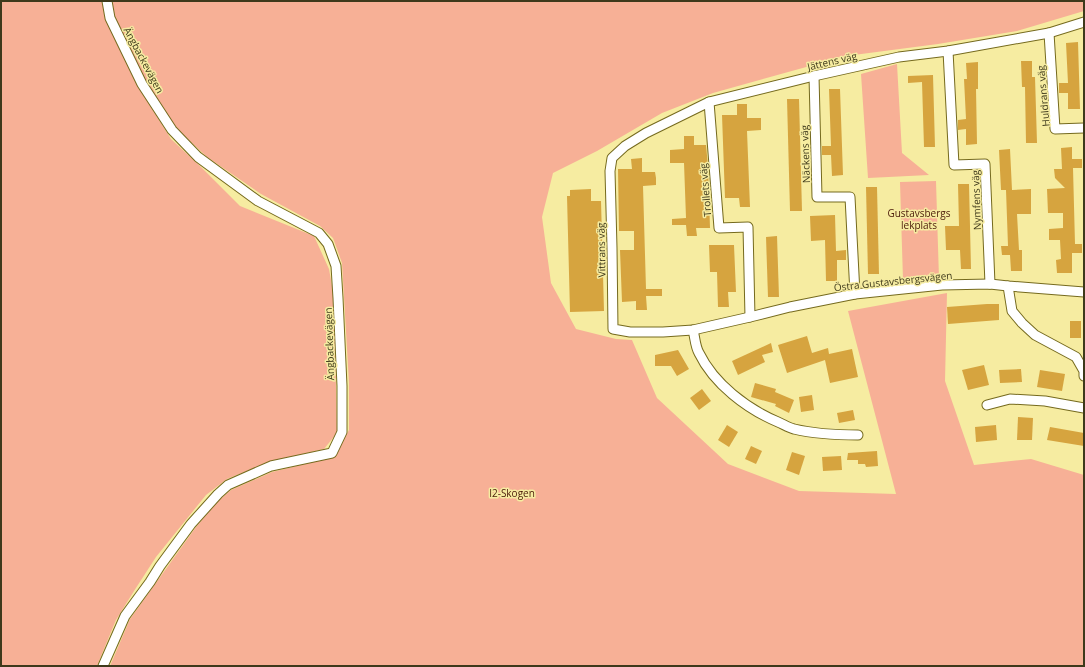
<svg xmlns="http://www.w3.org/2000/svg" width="1085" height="667" font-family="'Open Sans',sans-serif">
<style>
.green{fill:#f7b096}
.building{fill:#d6a43f}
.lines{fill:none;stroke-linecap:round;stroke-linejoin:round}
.minor-casing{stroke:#756a1e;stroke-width:11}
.minor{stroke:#fff;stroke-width:9}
.labels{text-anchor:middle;stroke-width:3;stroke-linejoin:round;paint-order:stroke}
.street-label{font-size:10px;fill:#3e391b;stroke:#f6eca1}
.park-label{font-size:10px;fill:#4f200d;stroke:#f6eca1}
</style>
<rect width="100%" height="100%" fill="#f6eca1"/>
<!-- green -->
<g class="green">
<polygon points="1,1 104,1 107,18 139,88 171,139 200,166 240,206 314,236 329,269 334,297 337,433 324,449 269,462 227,479 206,495 156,557 134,591 116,620 97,666 1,666"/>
<polygon points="112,1 1084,1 1084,11 1017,31 938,44 846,56 713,93 662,113 597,151 553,173 542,217 551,283 576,329 616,339 632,340 657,398 728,464 799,491 896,494 848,311 947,293 945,381 974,465 1031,459 1084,475 1084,666 110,666 130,619 196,527 218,501 231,490 272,472 334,457 349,430 349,383 342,263 333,238 320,226 261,194 207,157 176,128 146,81 115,18"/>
<polygon points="897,64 902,153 929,175 868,178 861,74"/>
<polygon points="936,181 939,279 903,280 900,182"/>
</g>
<!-- building -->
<g class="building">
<polygon points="1078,42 1080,109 1068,109 1068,93 1059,93 1059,83 1068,83 1066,43"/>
<polygon points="1021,61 1032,61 1032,77 1035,77 1037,143 1026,143 1025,87 1022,87"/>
<polygon points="978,62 978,89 976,89 977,144 966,145 966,129 958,130 958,120 966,119 964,79 967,79 966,63"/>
<polygon points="933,75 935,147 924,147 922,82 908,83 908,76"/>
<polygon points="829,89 840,89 843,175 832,176 831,155 822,155 822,146 831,146"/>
<polygon points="787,99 799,99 802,211 790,211"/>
<polygon points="737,104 747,104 747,118 761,118 761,130 747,131 750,207 740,207 739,198 725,198 722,115 737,115"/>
<polygon points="684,136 694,136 694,145 706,145 708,166 710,228 696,228 697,236 687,236 686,225 672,225 672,219 686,218 684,163 670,163 670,150 684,149"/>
<polygon points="1072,147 1072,159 1082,159 1082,168 1073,168 1075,244 1082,244 1082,253 1072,253 1072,273 1057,273 1056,260 1061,259 1060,240 1049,240 1049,229 1063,228 1063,213 1048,213 1047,189 1065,188 1055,178 1054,169 1062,169 1061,148"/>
<polygon points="1010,149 1012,190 1031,189 1031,214 1017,214 1019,250 1022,250 1022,271 1011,271 1010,255 1002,255 1001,246 1008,246 1006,190 1001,190 999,150"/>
<polygon points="642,158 642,172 655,172 656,178 656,185 643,186 646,289 662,289 662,296 646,296 647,310 636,310 636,301 622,302 620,250 634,250 634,231 619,231 618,169 632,169 631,159"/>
<polygon points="958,184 969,184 971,269 961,269 960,250 946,250 945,226 959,226"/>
<polygon points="866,187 877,187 879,274 868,274"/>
<polygon points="591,189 591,201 601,201 604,311 570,312 567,196 570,196 570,190"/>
<polygon points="835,215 836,251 846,250 846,260 837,260 837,281 826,281 825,240 811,241 810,216"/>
<polygon points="777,236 779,297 768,297 766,237"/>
<polygon points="709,245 734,245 736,292 728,292 729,307 718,307 717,272 710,272"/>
<polygon points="987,304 999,304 999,320 948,324 947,307"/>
<rect x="1070" y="321" width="11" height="17"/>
<polygon points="807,336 812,353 828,348 829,354 852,349 858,377 830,383 825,360 787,373 778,345"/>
<polygon points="771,343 773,352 762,355 765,362 738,375 732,361"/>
<polygon points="678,350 689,369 677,376 671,366 655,366 655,355"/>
<polygon points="984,365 989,385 968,390 962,370"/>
<polygon points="1021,369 1022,382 1000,383 999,370"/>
<polygon points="1040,370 1065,374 1062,391 1037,387"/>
<polygon points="755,383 776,389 775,392 794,400 789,413 775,406 776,404 751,397"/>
<polygon points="702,389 711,401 699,410 690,398"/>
<polygon points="812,395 814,410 801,412 799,397"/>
<polygon points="853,410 855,420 839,423 837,413"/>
<polygon points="1018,417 1033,418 1032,440 1017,440"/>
<polygon points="727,425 738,432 729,447 718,440"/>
<polygon points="996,425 997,440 976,442 975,427"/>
<polygon points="1050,427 1084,433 1084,446 1047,440"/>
<polygon points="751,446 762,451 756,464 745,459"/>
<polygon points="877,451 878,466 866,467 865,464 858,464 858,460 847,460 848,453"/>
<polygon points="792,452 805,456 799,475 786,470"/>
<polygon points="841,456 842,470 823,471 822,457"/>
</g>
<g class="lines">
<!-- minor casing -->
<g class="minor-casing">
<g id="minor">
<polyline points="1084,22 1049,33 948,51 899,57 814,76 709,102 646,133 625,146 612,158 610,171 612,248 613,329 630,332 663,332 693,330 750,317 790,307 855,294 942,285 990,284 1008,286 1084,292"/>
<polyline points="1049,33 1055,129 1084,128"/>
<polyline points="948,51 954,165 985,164 990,284"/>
<polyline points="814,76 817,197 850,197 855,294"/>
<polyline points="709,102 719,228 748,227 750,317"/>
<polyline points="1008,286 1012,311 1022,323 1035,335 1076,357 1084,371 1084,376"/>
<path d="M693,330C695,337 695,346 699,353C714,384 747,409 778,422C783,424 789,428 794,429C815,434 837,435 858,435"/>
<polyline points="987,405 1010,399 1045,401 1084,408"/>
<polyline points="103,666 125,616 150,582 160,566 191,524 218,494 228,485 271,466 332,453 342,432 342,386 338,298 336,266 328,244 319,233 258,201 198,157 172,130 142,84 110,18 107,1"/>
</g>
</g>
<!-- minor -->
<use href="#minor" class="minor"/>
</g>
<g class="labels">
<!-- street labels -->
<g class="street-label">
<text transform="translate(144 60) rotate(62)" y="4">Ängbackevägen</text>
<text transform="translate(832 61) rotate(-13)" y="4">Jättens väg</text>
<text transform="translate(1043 96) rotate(-95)" y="4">Huldrans väg</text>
<text transform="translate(805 154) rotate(-92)" y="4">Näckens väg</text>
<text transform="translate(705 190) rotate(-95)" y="4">Trollets väg</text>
<text transform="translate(976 200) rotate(-92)" y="4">Nymfens väg</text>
<text transform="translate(601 250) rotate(-91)" y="4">Vittrans väg</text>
<text transform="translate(893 281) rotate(-6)" y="4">Östra Gustavsbergsvägen</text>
<text transform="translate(329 344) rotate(-92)" y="4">Ängbackevägen</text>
</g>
<!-- park labels -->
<g class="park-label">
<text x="919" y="217">Gustavsbergs<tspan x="919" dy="12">lekplats</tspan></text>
<text x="512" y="497">I2-Skogen</text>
</g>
</g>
<!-- border -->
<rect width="1085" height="667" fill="none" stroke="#3e391b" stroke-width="4"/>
</svg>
